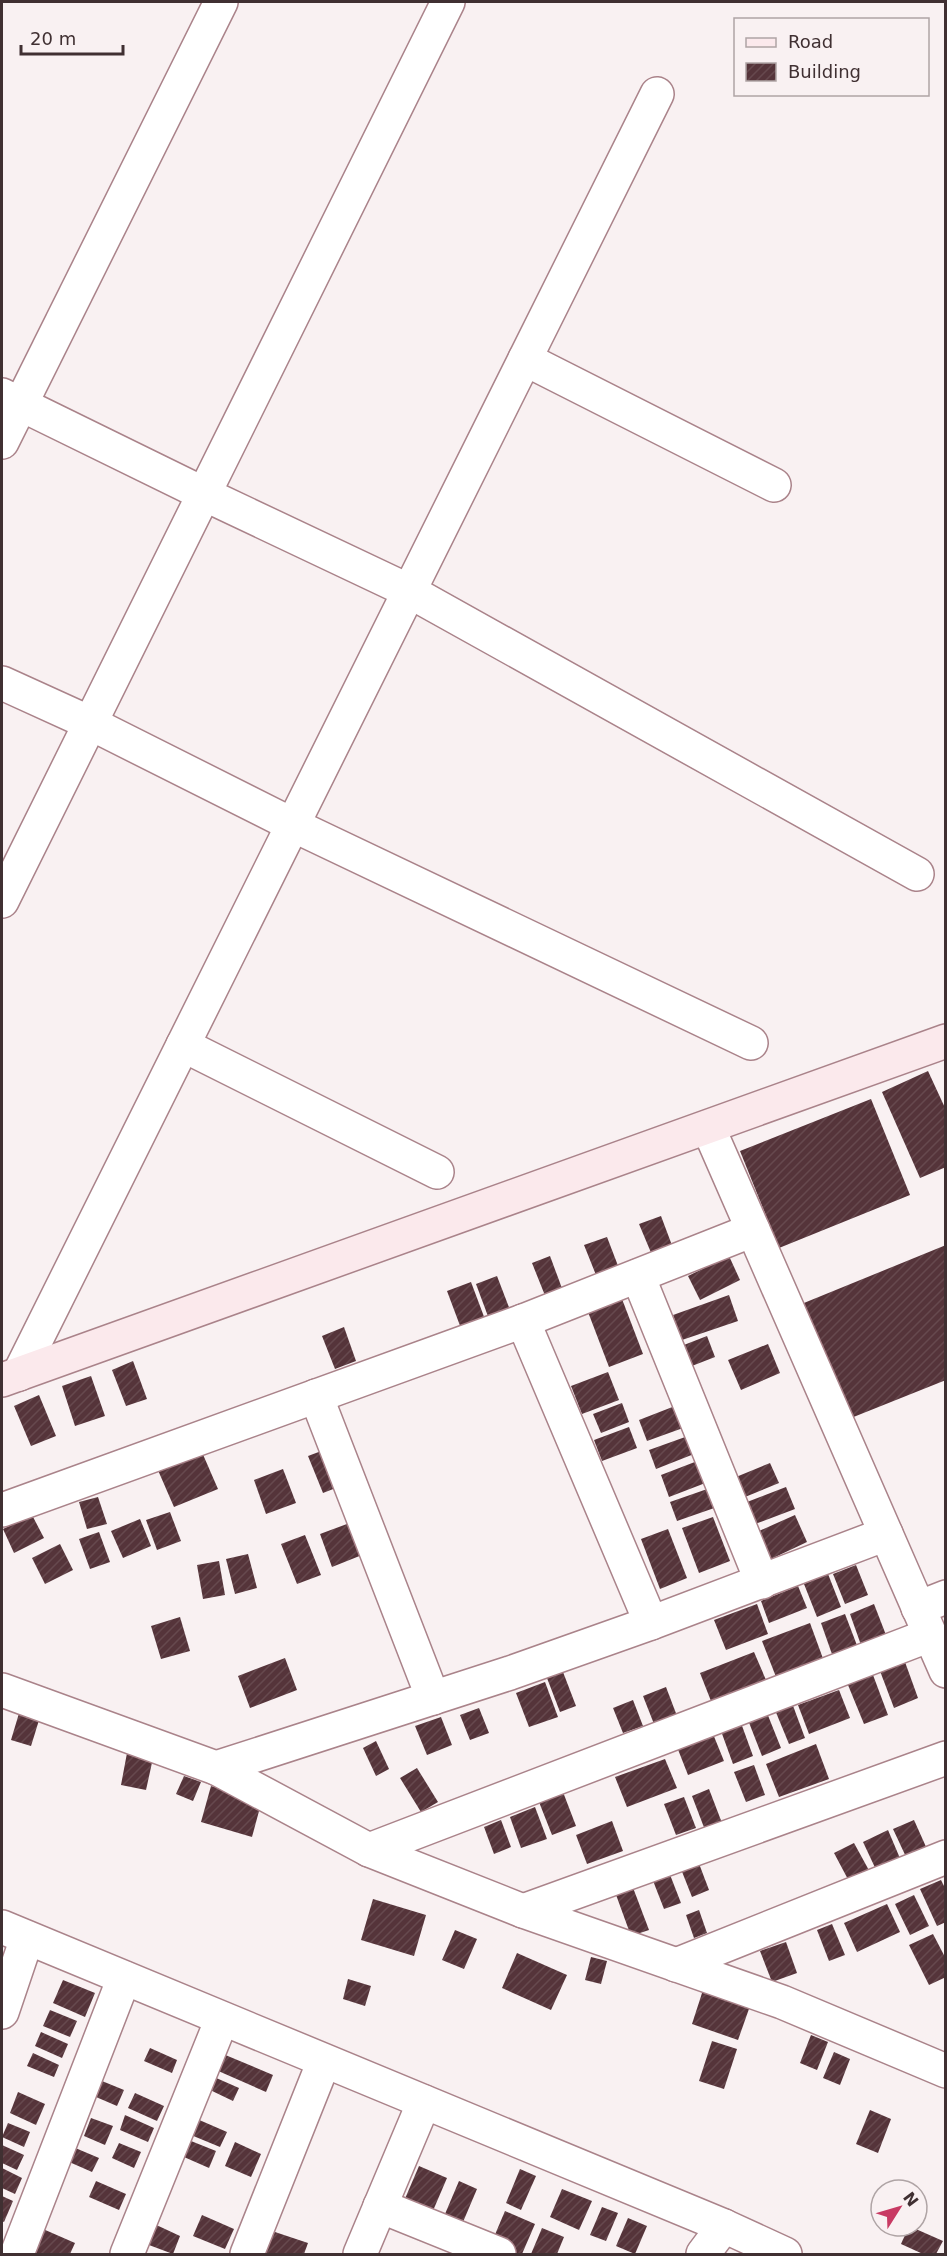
<svg xmlns="http://www.w3.org/2000/svg" width="947" height="2256" font-family="'DejaVu Sans',sans-serif">
<style>
.building{fill:url(#building-hatch)}
.lines{fill:none;stroke-linecap:round;stroke-linejoin:round}
.minor-casing{stroke:#aa838a;stroke-width:36}
.secondary-casing{stroke:#aa838a;stroke-width:36}
.minor{stroke:#fff;stroke-width:33}
.secondary{stroke:#fbe9ec;stroke-width:33}
</style>
<defs>
<pattern id="building-hatch" width="6" height="6" patternUnits="userSpaceOnUse" patternTransform="scale(1.5)"><rect width="6" height="6" fill="#55343a"/><path d="M-1 1l2-2M0 6l6-6M5 7l2-2" fill="none" stroke="#66494e"/></pattern>
</defs>
<rect width="100%" height="100%" fill="#f9f1f2"/>
<!-- building -->
<g class="building">
<polygon points="928,1071 946,1110 946,1167 920,1178 882,1092"/>
<polygon points="871,1099 910,1195 779,1248 740,1151"/>
<polygon points="661,1216 673,1248 652,1255 639,1224"/>
<polygon points="607,1237 620,1271 598,1280 584,1245"/>
<polygon points="946,1245 946,1380 846,1420 799,1305"/>
<polygon points="550,1256 563,1291 546,1298 532,1263"/>
<polygon points="729,1256 740,1280 700,1300 688,1276"/>
<polygon points="497,1276 510,1310 489,1319 476,1284"/>
<polygon points="471,1282 486,1322 462,1331 447,1291"/>
<polygon points="729,1295 738,1321 682,1340 673,1315"/>
<polygon points="622,1299 643,1354 609,1367 588,1312"/>
<polygon points="344,1327 356,1361 335,1369 322,1336"/>
<polygon points="707,1336 715,1357 679,1371 671,1350"/>
<polygon points="768,1344 780,1373 741,1390 728,1360"/>
<polygon points="133,1361 147,1399 126,1406 112,1370"/>
<polygon points="608,1372 619,1400 582,1414 571,1386"/>
<polygon points="91,1376 105,1416 75,1426 62,1386"/>
<polygon points="39,1395 56,1436 31,1446 14,1406"/>
<polygon points="622,1403 629,1422 601,1433 593,1414"/>
<polygon points="675,1406 683,1428 647,1441 639,1420"/>
<polygon points="629,1427 637,1448 602,1461 594,1440"/>
<polygon points="688,1436 694,1454 656,1469 649,1450"/>
<polygon points="332,1447 346,1484 323,1493 308,1456"/>
<polygon points="201,1450 218,1489 174,1507 157,1468"/>
<polygon points="700,1460 708,1482 669,1497 661,1475"/>
<polygon points="770,1463 779,1483 745,1497 736,1477"/>
<polygon points="283,1469 296,1503 266,1514 254,1480"/>
<polygon points="713,1487 720,1506 677,1521 670,1502"/>
<polygon points="786,1487 795,1509 755,1524 747,1502"/>
<polygon points="98,1497 107,1524 87,1529 79,1502"/>
<polygon points="170,1512 181,1541 157,1550 146,1520"/>
<polygon points="32,1515 44,1538 14,1553 3,1529"/>
<polygon points="795,1515 807,1542 771,1559 759,1531"/>
<polygon points="713,1517 730,1561 699,1573 682,1528"/>
<polygon points="140,1519 151,1546 123,1558 111,1531"/>
<polygon points="355,1521 367,1553 332,1567 320,1534"/>
<polygon points="668,1529 687,1578 660,1589 641,1539"/>
<polygon points="99,1532 110,1562 90,1569 79,1539"/>
<polygon points="305,1535 321,1575 297,1584 281,1544"/>
<polygon points="60,1544 73,1570 45,1584 32,1558"/>
<polygon points="248,1554 257,1588 235,1594 226,1559"/>
<polygon points="219,1561 225,1595 203,1599 197,1565"/>
<polygon points="856,1565 868,1595 845,1604 833,1574"/>
<polygon points="828,1574 841,1607 817,1617 804,1584"/>
<polygon points="798,1586 807,1608 769,1623 761,1601"/>
<polygon points="757,1604 768,1634 726,1650 714,1620"/>
<polygon points="874,1604 886,1635 861,1645 850,1614"/>
<polygon points="845,1614 858,1648 833,1657 821,1623"/>
<polygon points="180,1617 190,1651 161,1659 151,1626"/>
<polygon points="810,1623 825,1664 778,1682 762,1641"/>
<polygon points="754,1652 766,1680 711,1701 700,1673"/>
<polygon points="285,1658 297,1690 250,1708 238,1676"/>
<polygon points="905,1662 918,1698 894,1708 880,1671"/>
<polygon points="563,1672 576,1706 560,1712 547,1678"/>
<polygon points="873,1675 888,1715 864,1724 848,1685"/>
<polygon points="545,1682 558,1717 529,1727 516,1693"/>
<polygon points="666,1687 677,1716 654,1724 643,1696"/>
<polygon points="839,1690 850,1718 809,1734 798,1705"/>
<polygon points="633,1700 643,1726 623,1733 613,1708"/>
<polygon points="792,1703 805,1738 789,1744 775,1710"/>
<polygon points="479,1708 489,1733 470,1740 460,1715"/>
<polygon points="20,1710 40,1717 31,1746 11,1740"/>
<polygon points="767,1713 781,1748 762,1756 748,1720"/>
<polygon points="441,1717 452,1745 427,1755 415,1726"/>
<polygon points="741,1723 753,1756 733,1764 721,1731"/>
<polygon points="713,1734 724,1761 688,1775 677,1747"/>
<polygon points="376,1741 389,1769 376,1776 363,1748"/>
<polygon points="816,1744 829,1779 779,1797 766,1764"/>
<polygon points="127,1753 153,1758 146,1790 121,1785"/>
<polygon points="665,1759 677,1788 627,1807 615,1777"/>
<polygon points="754,1765 765,1795 746,1802 734,1772"/>
<polygon points="417,1768 438,1802 421,1812 400,1778"/>
<polygon points="184,1776 201,1782 193,1801 176,1794"/>
<polygon points="211,1786 262,1800 252,1837 201,1822"/>
<polygon points="709,1789 722,1823 705,1830 692,1796"/>
<polygon points="563,1792 576,1826 552,1835 539,1802"/>
<polygon points="684,1797 696,1828 676,1835 664,1804"/>
<polygon points="535,1807 547,1839 521,1848 510,1817"/>
<polygon points="501,1820 511,1847 494,1854 484,1827"/>
<polygon points="914,1820 927,1849 907,1859 893,1829"/>
<polygon points="612,1821 623,1851 587,1864 576,1835"/>
<polygon points="888,1830 902,1863 878,1874 863,1842"/>
<polygon points="854,1843 871,1874 851,1885 834,1853"/>
<polygon points="695,1853 709,1890 692,1897 677,1859"/>
<polygon points="667,1867 681,1903 664,1909 650,1873"/>
<polygon points="941,1880 946,1890 946,1922 937,1926 920,1889"/>
<polygon points="632,1885 649,1930 631,1936 615,1892"/>
<polygon points="914,1895 929,1926 910,1935 895,1904"/>
<polygon points="373,1899 426,1915 414,1956 361,1940"/>
<polygon points="887,1904 900,1932 857,1952 844,1923"/>
<polygon points="699,1910 707,1933 694,1938 686,1915"/>
<polygon points="832,1924 845,1955 829,1961 817,1930"/>
<polygon points="455,1930 477,1939 464,1969 442,1960"/>
<polygon points="933,1934 946,1959 946,1977 929,1985 909,1945"/>
<polygon points="786,1942 797,1973 772,1982 760,1951"/>
<polygon points="517,1953 567,1975 551,2010 502,1988"/>
<polygon points="591,1957 607,1961 601,1984 585,1980"/>
<polygon points="348,1979 371,1986 365,2006 343,1999"/>
<polygon points="63,1980 95,1993 85,2017 53,2003"/>
<polygon points="703,1990 750,2006 738,2040 692,2024"/>
<polygon points="50,2010 77,2021 70,2037 43,2026"/>
<polygon points="41,2032 68,2044 62,2058 35,2046"/>
<polygon points="811,2035 828,2042 817,2070 800,2063"/>
<polygon points="712,2041 737,2049 724,2089 699,2081"/>
<polygon points="150,2048 177,2060 172,2073 144,2061"/>
<polygon points="834,2052 850,2059 840,2085 823,2078"/>
<polygon points="33,2053 59,2065 54,2077 27,2066"/>
<polygon points="223,2054 273,2075 266,2092 216,2070"/>
<polygon points="214,2077 239,2088 233,2101 208,2089"/>
<polygon points="102,2081 124,2090 117,2106 96,2097"/>
<polygon points="18,2092 45,2104 36,2125 10,2113"/>
<polygon points="135,2093 164,2106 157,2121 128,2108"/>
<polygon points="870,2110 891,2119 878,2153 856,2144"/>
<polygon points="125,2115 154,2128 148,2142 120,2130"/>
<polygon points="91,2118 113,2126 105,2145 84,2136"/>
<polygon points="197,2119 227,2132 220,2147 191,2135"/>
<polygon points="8,2123 30,2132 24,2147 2,2137"/>
<polygon points="191,2141 216,2151 209,2168 184,2157"/>
<polygon points="235,2142 261,2154 251,2177 225,2166"/>
<polygon points="119,2143 141,2152 134,2168 112,2158"/>
<polygon points="2,2145 24,2155 17,2170 2,2163"/>
<polygon points="73,2147 99,2158 92,2172 67,2161"/>
<polygon points="419,2166 447,2178 432,2213 404,2201"/>
<polygon points="2,2168 22,2178 15,2194 2,2188"/>
<polygon points="520,2169 536,2176 521,2210 506,2203"/>
<polygon points="96,2181 126,2194 119,2210 89,2197"/>
<polygon points="459,2181 477,2189 463,2222 445,2214"/>
<polygon points="562,2189 592,2201 579,2230 550,2217"/>
<polygon points="2,2196 13,2201 4,2222 2,2221"/>
<polygon points="602,2207 618,2213 606,2241 590,2235"/>
<polygon points="505,2211 535,2224 522,2254 517,2254 491,2244"/>
<polygon points="202,2215 234,2229 225,2249 193,2236"/>
<polygon points="628,2218 647,2226 635,2254 616,2246"/>
<polygon points="150,2222 180,2236 173,2254 141,2242"/>
<polygon points="909,2226 943,2241 936,2254 923,2254 901,2244"/>
<polygon points="542,2228 564,2237 557,2254 531,2254"/>
<polygon points="43,2229 75,2243 70,2254 34,2254"/>
<polygon points="266,2229 308,2243 304,2254 258,2254"/>
</g>
<g class="lines">
<!-- minor casing -->
<g class="minor-casing">
<g id="minor">
<polyline points="525,359 774,485"/>
<polyline points="2,395 204,494 409,591 917,874"/>
<polyline points="2,442 221,2"/>
<polyline points="2,683 90,723 293,825 751,1043"/>
<polyline points="2,901 448,2"/>
<polyline points="183,1045 437,1172"/>
<polyline points="708,1127 946,1671"/>
<polyline points="638,1276 762,1582"/>
<polyline points="523,1321 651,1623"/>
<polyline points="19,1374 657,94"/>
<polyline points="316,1396 433,1698"/>
<polyline points="2,1510 523,1321 753,1230"/>
<polyline points="918,1608 946,1597"/>
<polyline points="2,1690 216,1768 510,1673 651,1623 886,1534"/>
<polyline points="216,1768 369,1850 523,1911 782,2002 946,2071"/>
<polyline points="369,1850 930,1635"/>
<polyline points="523,1911 946,1758"/>
<polyline points="2,1927 724,2226 785,2254"/>
<polyline points="676,1965 946,1857"/>
<polyline points="2,2012 27,1938"/>
<polyline points="380,2206 499,2254"/>
<polyline points="17,2254 124,1978"/>
<polyline points="127,2254 222,2019"/>
<polyline points="247,2254 324,2061"/>
<polyline points="360,2254 424,2102"/>
<polyline points="703,2254 724,2226"/>
</g>
</g>
<!-- secondary casing -->
<g class="secondary-casing">
<polyline id="secondary" points="2,1380 946,1041"/>
</g>
<!-- minor -->
<use href="#minor" class="minor"/>
<!-- secondary -->
<use href="#secondary" class="secondary"/>
</g>
<!-- border -->
<rect width="947" height="2256" fill="none" stroke="#403032" stroke-width="6"/>
<!-- legend -->
<rect x="734" y="18" width="195" height="78" fill="#f9f1f2" stroke="#afa4a5" stroke-width="1.5"/>
<rect x="746" y="38" width="30" height="9" fill="#fbe9ec" stroke="#afa4a5" stroke-width="1.5"/>
<text x="788" y="48" font-size="18" fill="#403032">Road</text>
<rect x="746" y="63" width="30" height="18" fill="url(#building-hatch)" stroke="#afa4a5" stroke-width="1.5"/>
<text x="788" y="78" font-size="18" fill="#403032">Building</text>
<!-- north arrow -->
<g transform="translate(899 2208) rotate(53)"><circle r="28" fill="#f9f1f2" stroke="#afa4a5" stroke-width="1.5"/>
<path d="M0-4.5L10 22L0 15L-10 22Z" fill="#c83a63"/>
<text y="-9" font-size="16" font-weight="bold" text-anchor="middle" fill="#403032">N</text>
</g>
<!-- scale -->
<path d="M21 45v9h102v-9" fill="none" stroke="#403032" stroke-width="3"/>
<text x="30" y="45" font-size="18" fill="#403032" stroke="#f9f1f2" stroke-width="4.5" paint-order="stroke">20 m</text>
</svg>
